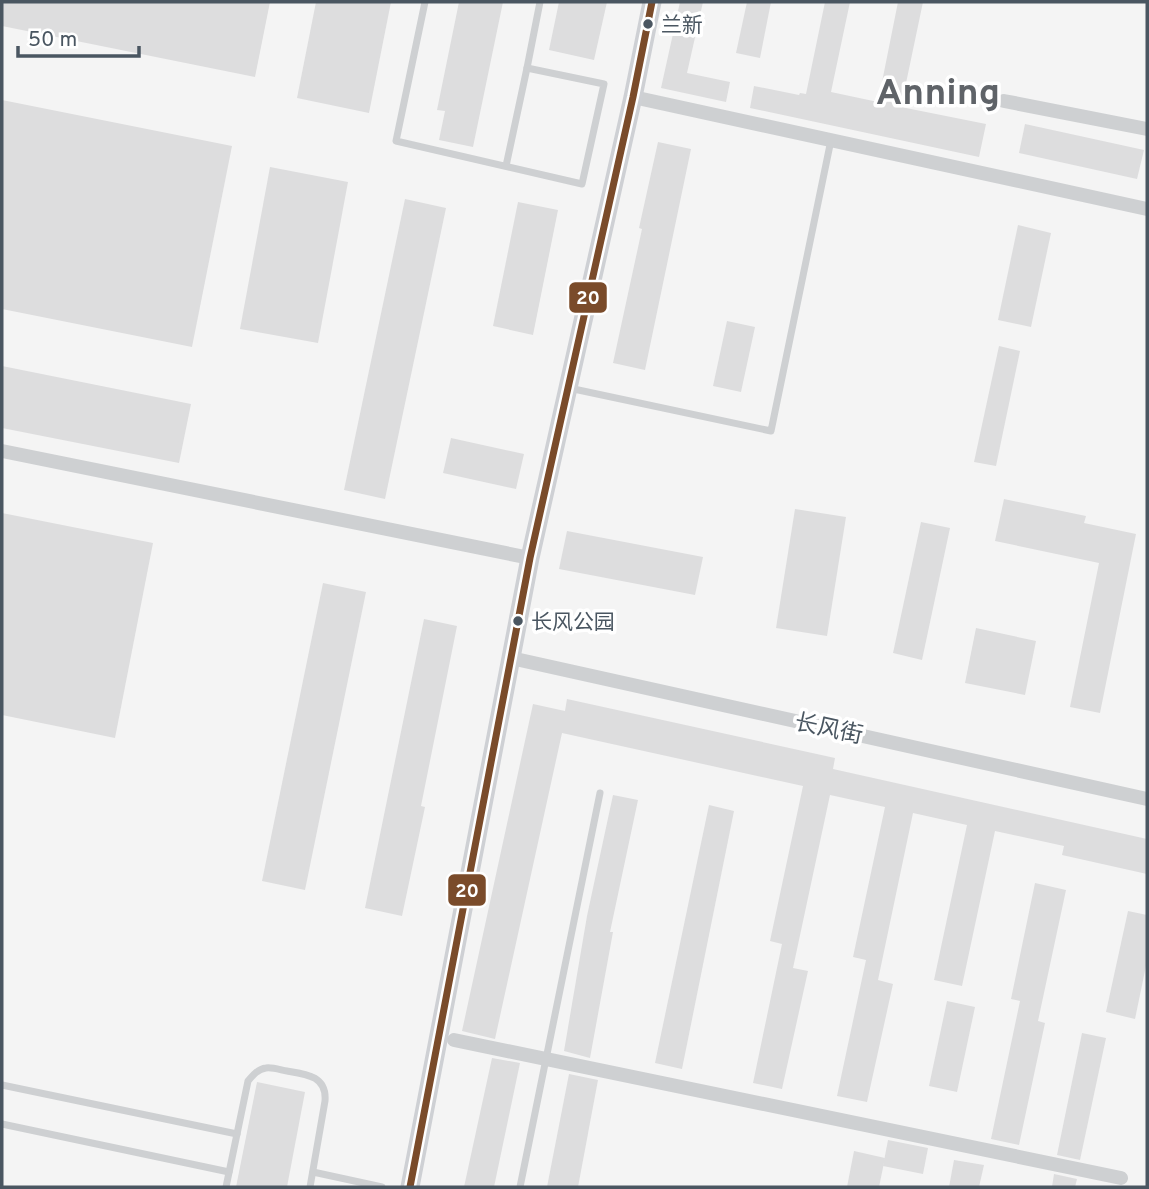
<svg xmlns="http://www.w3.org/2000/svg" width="1149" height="1189" font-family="Overpass,'Noto Sans SC',sans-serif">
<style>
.building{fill:#ddddde}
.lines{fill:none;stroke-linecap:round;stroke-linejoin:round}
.lane{stroke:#ced0d2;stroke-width:7}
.street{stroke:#ced0d2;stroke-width:14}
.secondary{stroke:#ced0d4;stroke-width:19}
.bus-1-casing{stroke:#fff;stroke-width:12}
.bus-1{stroke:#7a4b2a;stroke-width:7}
.bus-dot{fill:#4a5661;stroke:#fff;stroke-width:2.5}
.labels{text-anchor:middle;stroke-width:7;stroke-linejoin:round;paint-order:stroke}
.bus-label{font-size:21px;fill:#4a5661;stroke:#fff;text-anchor:start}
.street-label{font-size:23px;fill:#4a5661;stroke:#fff}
.town-label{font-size:37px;font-weight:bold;fill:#5f6368;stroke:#fff}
.line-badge{stroke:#fff;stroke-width:2.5}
.badge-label{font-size:19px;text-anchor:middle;font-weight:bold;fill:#fff}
</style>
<rect width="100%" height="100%" fill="#f4f4f4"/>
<!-- building -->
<g class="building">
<polygon points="2,2 270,2 255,77 2,26"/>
<polygon points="316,2 391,2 369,113 297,98"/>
<polygon points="459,2 503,2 473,147 439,140 445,111 437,110"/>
<polygon points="559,2 607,2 594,60 549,50"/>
<polygon points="680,2 703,2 687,73 730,82 726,102 661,88"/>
<polygon points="747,2 771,2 760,58 736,53"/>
<polygon points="825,2 850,2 831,92 878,102 898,2 923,2 901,107 986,124 979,157 750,108 754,86 799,95 800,93 806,94"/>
<polygon points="2,100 232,146 192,347 2,309"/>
<polygon points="1025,124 1144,150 1137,179 1019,153"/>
<polygon points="658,142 691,149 645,370 613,363 642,229 639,228"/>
<polygon points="270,167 348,182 318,343 240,329"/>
<polygon points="405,199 446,208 385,499 344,490"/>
<polygon points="518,202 558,210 533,335 493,326"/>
<polygon points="1018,225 1051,233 1031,327 998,320"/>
<polygon points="727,321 755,327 741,392 713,386"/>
<polygon points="999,346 1020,351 996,466 974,462"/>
<polygon points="2,366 191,404 179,463 2,428"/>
<polygon points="451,438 524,454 516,489 443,473"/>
<polygon points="1004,499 1086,516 1084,523 1136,534 1100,713 1070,707 1099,563 995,541"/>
<polygon points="795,509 846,517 827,636 776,628"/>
<polygon points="2,513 153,543 115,738 2,715"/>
<polygon points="921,522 950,528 922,660 893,653"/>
<polygon points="567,531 703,557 695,595 559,569"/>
<polygon points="323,583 366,592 305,890 262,881"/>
<polygon points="424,619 457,626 421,806 425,807 402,916 365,908"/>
<polygon points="976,628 1036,641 1025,695 965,683"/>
<polygon points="567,699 835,758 833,769 1147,839 1147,874 1062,855 1064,846 995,831 962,986 934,980 967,825 913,813 878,980 893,984 867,1102 837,1096 866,960 853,957 885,807 830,795 793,968 808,971 782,1089 753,1083 782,944 770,941 803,786 562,733 495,1039 462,1031 533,704 565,711"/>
<polygon points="613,795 638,800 610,932 613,932 590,1058 564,1051 587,916"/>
<polygon points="709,805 734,811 682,1069 655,1063"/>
<polygon points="1035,883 1066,890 1038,1021 1045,1023 1019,1145 991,1139 1020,1001 1011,999"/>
<polygon points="1128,911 1147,915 1147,961 1135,1019 1106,1012"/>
<polygon points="947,1001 975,1007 957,1092 929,1086"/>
<polygon points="1082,1033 1106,1038 1080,1160 1057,1155"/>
<polygon points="492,1058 520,1063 494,1187 464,1187"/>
<polygon points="569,1074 598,1080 578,1187 547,1187"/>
<polygon points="257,1082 305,1092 287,1187 236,1187"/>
<polygon points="888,1140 928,1148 923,1174 883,1166"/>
<polygon points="854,1151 885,1158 879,1187 847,1187"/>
<polygon points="954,1160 984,1165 979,1187 949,1187"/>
<polygon points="1054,1174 1077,1179 1075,1187 1052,1187"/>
</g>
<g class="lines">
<!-- lane -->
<g class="lane">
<polyline points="425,2 396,141 582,184 604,84 527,68 506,166"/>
<polyline points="527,68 540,2"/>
<polyline points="569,388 771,431 831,140"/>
<polyline points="2,1085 237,1134"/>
<polyline points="2,1124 229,1172"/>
<polyline points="313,1172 382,1187"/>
<path d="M226,1187L248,1081C253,1075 258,1069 266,1068C272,1067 281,1070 287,1071C306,1074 327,1076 325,1101L310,1187"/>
<polyline points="520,1187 600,793"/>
</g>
<!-- street -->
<g class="street">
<polyline points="633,97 1147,209"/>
<polyline points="1004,101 1147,129"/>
<polyline points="2,451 530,558"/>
<polyline points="511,658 1147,799"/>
<polyline points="454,1040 1121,1178"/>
</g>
<!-- secondary -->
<polyline class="secondary" points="410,1187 530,558 633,97 652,2"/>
<!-- bus-1 casing -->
<g class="bus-1-casing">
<polyline id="bus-1" points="410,1187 530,558 633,97 652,2"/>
</g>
<!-- bus-1 -->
<use href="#bus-1" class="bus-1"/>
</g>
<!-- markers -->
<g class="bus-dot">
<circle cx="648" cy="24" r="6"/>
<circle cx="518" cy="621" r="6"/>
</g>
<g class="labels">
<!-- bus labels -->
<g class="bus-label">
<text x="661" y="32">兰新</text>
<text x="531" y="629">长风公园</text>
</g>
<!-- street labels -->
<g class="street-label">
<text transform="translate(829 728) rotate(12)" y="8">长风街</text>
</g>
<!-- town labels -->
<g class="town-label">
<text x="938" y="104">Anning</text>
</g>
</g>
<g class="line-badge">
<rect x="568" y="281" width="40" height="33" rx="7" fill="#7a4b2a"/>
<rect x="447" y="873" width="40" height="34" rx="7" fill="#7a4b2a"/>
</g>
<g class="badge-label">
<text x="588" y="304">20</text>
<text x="467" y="897">20</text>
</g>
<!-- border -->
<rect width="1149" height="1189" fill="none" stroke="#4a5661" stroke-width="7"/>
<!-- scale -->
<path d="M18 46v10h121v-10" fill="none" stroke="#4a5661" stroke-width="3.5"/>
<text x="28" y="46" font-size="21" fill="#4a5661" stroke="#ffffff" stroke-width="5" paint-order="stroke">50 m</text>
</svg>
